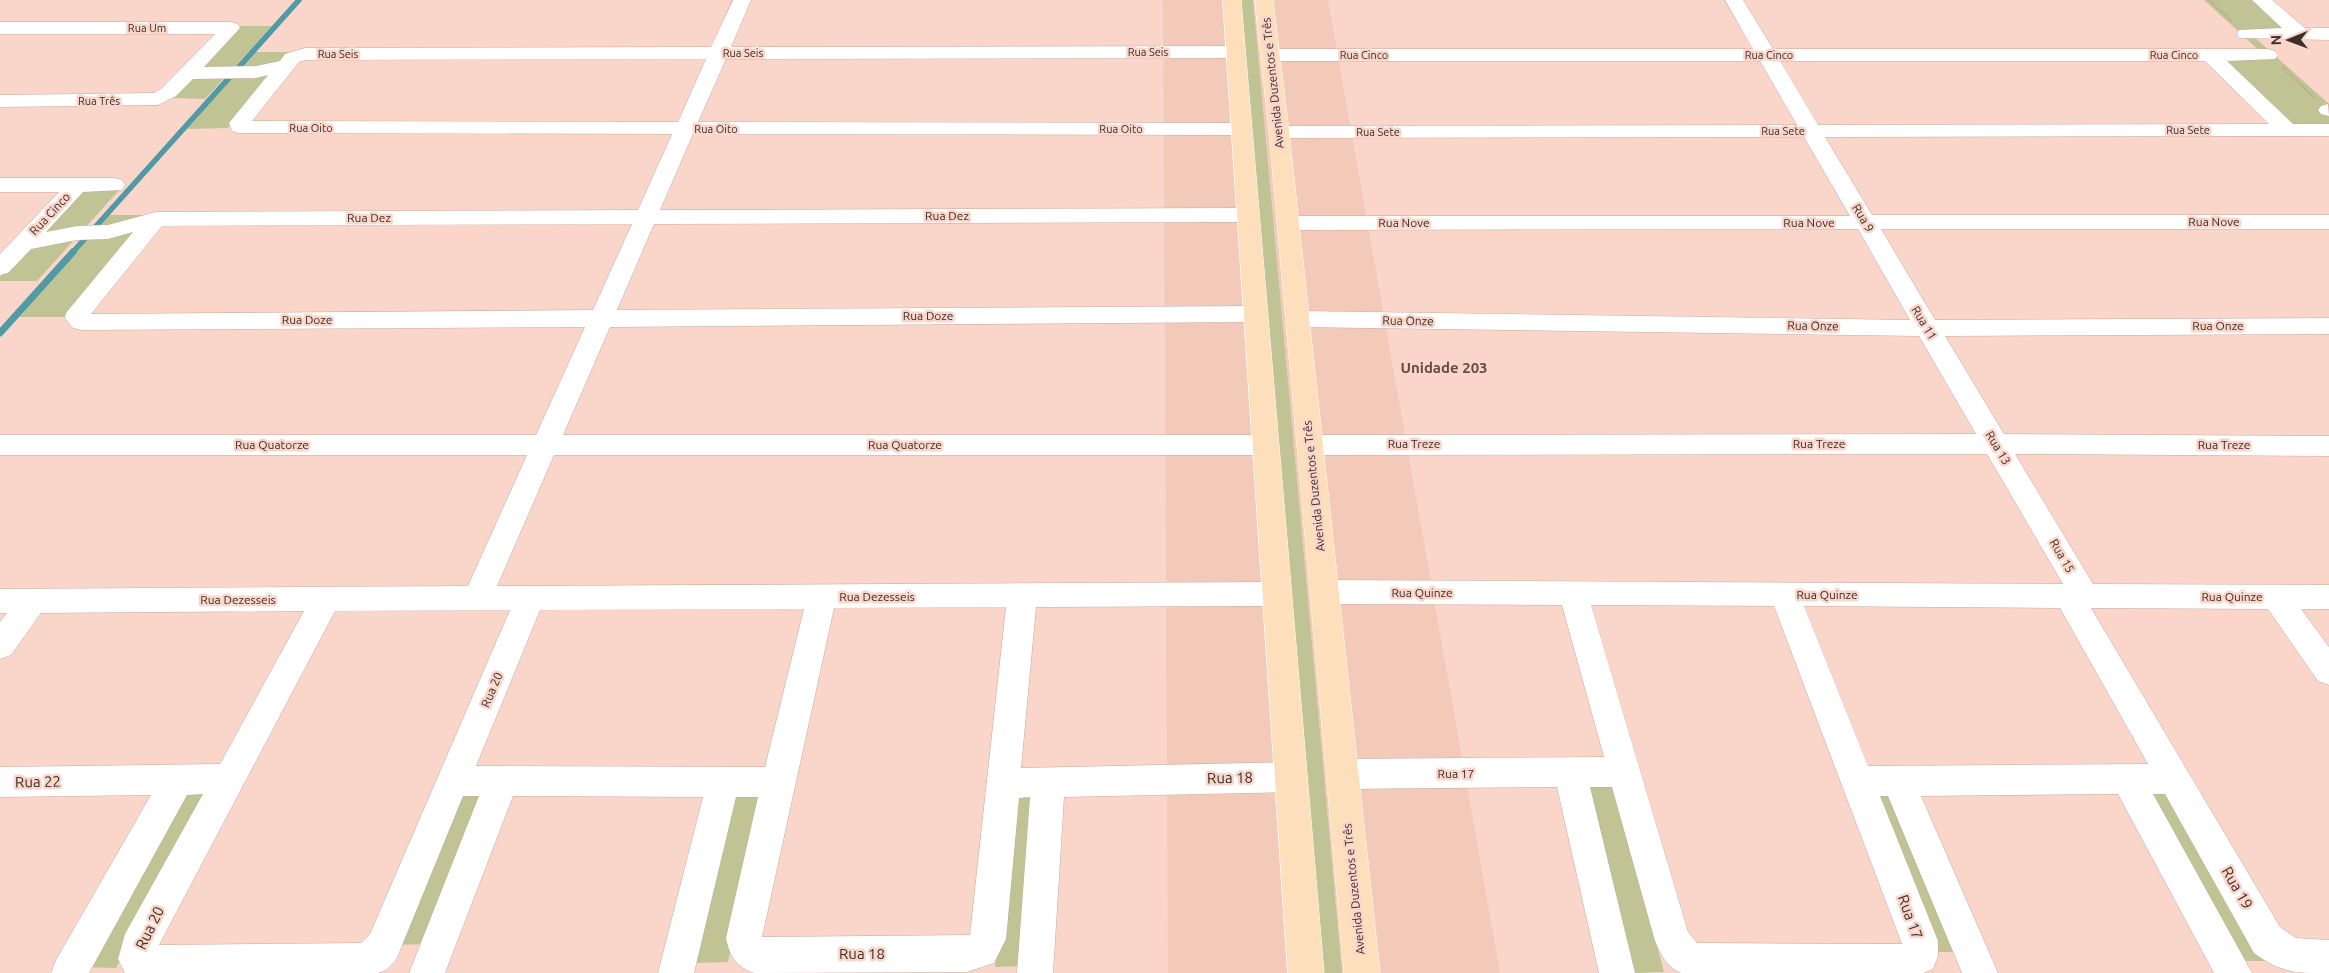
<svg xmlns="http://www.w3.org/2000/svg" width="2329" height="973" font-family="Ubuntu,sans-serif">
<style>
.built{fill:#f3c9ba}
.green{fill:#c0c495}
.lines{fill:none;stroke-linecap:round;stroke-linejoin:round}
.stream-far1{stroke:#5199a5;stroke-width:5.5}
.stream{stroke:#5199a5;stroke-width:7}
.minor-casing{stroke:#c9a79b;stroke-width:1}
.major-casing{stroke:#fff;stroke-width:1}
.path{stroke:#987f78;stroke-width:2.5;stroke-dasharray:0.5 2.5;stroke-linecap:butt}
.minor{fill:#fff;fill-rule:evenodd}
.major{fill:#fedfbc;fill-rule:evenodd}
.labels{text-anchor:middle;stroke-width:5;stroke-linejoin:round;paint-order:stroke}
.far-street-label{font-size:11px;fill:#3c2e2a;stroke:#fad6ca}
.street-label{font-size:12px;fill:#3c2e2a;stroke:#fad6ca}
.quarter-label{font-size:15px;font-weight:bold;fill:#684b41;stroke:#fad6ca}
.near-street-label{font-size:15px;fill:#3c2e2a;stroke:#fad6ca}
</style>
<rect width="100%" height="100%" fill="#fad6ca"/>
<!-- built -->
<polygon class="built" points="1163,0 1328,0 1500,973 1168,973"/>
<!-- green -->
<g class="green">
<polygon points="1241,0 1253,0 1342,973 1320,973"/>
<polygon points="2204,0 2255,0 2294,33 2251,34 2329,104 2329,136 2303,136 2218,54 2262,53"/>
<polygon points="240,26 272,26 205,99 171,98"/>
<polygon points="254,52 292,52 228,128 187,129"/>
<polygon points="122,187 37,281 0,281 0,277 85,189"/>
<polygon points="107,215 154,215 68,317 17,317"/>
<polygon points="1614,783 1664,972 1635,973 1587,784"/>
<polygon points="1895,786 1965,952 1937,952 1869,787"/>
<polygon points="184,787 217,787 116,968 83,967"/>
<polygon points="1009,788 1043,788 1030,966 995,967"/>
<polygon points="2168,788 2265,961 2238,961 2142,789"/>
<polygon points="736,789 767,789 728,962 695,963"/>
<polygon points="491,794 429,944 392,945 457,795"/>
</g>
<g class="lines">
<!-- stream-far1 -->
<polyline class="stream-far1" points="72,253 299,0"/>
<!-- stream -->
<polyline class="stream" points="0,333 73,252"/>
<!-- minor casing -->
<g class="minor-casing">
<g id="minor">
<path d="M733,0H751L731,47L1235,46L1242,48L1245,52L1242,56L1235,58L726,59L698,122L1241,123L1248,125L1251,129L1248,133L1241,135L693,134L660,210L1248,208L1256,210L1259,215L1256,220L1248,222L654,224L617,310L1255,306L1264,308L1267,314L1264,320L1255,322L610,327L563,435H1265L1274,438L1278,445L1274,452L1265,455H554L497,586L1277,582L1287,586L1292,594L1287,602L1277,606L1036,607L1021,768L1291,762L1303,766L1307,777L1303,788L1291,792L1064,797L1053,973H1017L1030,797L1019,798L1006,939L994,963L967,972L754,973C736,966 730,957 726,938L758,797H736L694,973H658L703,797L513,796L445,973H409L479,796H463L396,960L386,970L378,973H125L118,959L125,934L203,794L187,795L89,973H51L56,960L151,795L0,797V767L220,764L304,611L41,613L11,655L0,659V622L7,613H0V589L468,586L527,455H0V435H536L585,327L82,330L73,328L65,318L66,313L133,232L108,239L77,240L31,249L8,273L0,275V254L59,192H0V178H114L122,180L125,185L122,190L83,192L46,232L77,226L108,225L156,212L638,210L672,134L239,133L232,131L229,123L268,75L256,78L193,79L176,96L158,105L0,107V95L154,93L162,88L215,34H0V22H231L238,24L240,28L204,67L256,66L280,61L285,54L305,48L711,47ZM706,59L678,122L252,121L299,62L306,60ZM632,224L593,310L91,314L162,226ZM1006,607L970,935L762,937L834,608ZM804,609L765,767L476,766L540,610ZM510,610L370,934L361,943L159,945L335,611Z"/>
<path d="M1725,0H1743L1773,49H2268L2275,51L2278,55L2275,59L2227,61L2293,124H2329V136L1825,137L1872,215H2329V229H1881L1935,320L2329,318V334L1945,336L2004,434L2329,436V456L2015,454L2093,584L2329,585V609H2301L2329,647V685L2318,681L2268,609L2091,608L2280,927L2296,938L2329,940V973C2295,973 2282,973 2254,953L2165,794H2153L2252,973H2214L2118,794L1921,796L1998,973H1962L1888,796H1880L1938,941V956L1933,969L1923,973H1681C1667,967 1661,955 1655,941L1612,787H1590L1635,973H1599L1557,787L1342,789L1330,785L1326,774L1330,763L1342,759L1604,757L1562,605L1324,604L1314,600L1309,592L1314,584L1324,580L2063,584L1987,454L1310,455L1301,452L1297,445L1301,438L1310,435L1976,434L1919,336L1297,327L1288,325L1285,319L1288,313L1297,311L1910,320L1858,229L1288,230L1280,228L1277,223L1280,218L1288,216H1850L1804,137L1279,138L1272,136L1269,132L1272,128L1279,126L1797,125L1760,61H1270L1263,59L1260,55L1263,51L1270,49H1753ZM1780,61H2205L2269,124L1818,125ZM1591,605L1774,606L1902,944L1697,943L1688,932ZM1804,606L2060,608L2148,764L1868,766Z"/>
<polygon points="2252,0 2272,0 2305,28 2329,28 2329,40 2239,38 2237,34 2239,30 2282,28"/>
<polygon points="2328,104 2329,116 2321,114 2318,110 2321,106"/>
</g>
</g>
<!-- major casing -->
<g class="major-casing">
<g id="major">
<polygon points="1223,0 1241,0 1324,973 1288,973"/>
<polygon points="1255,0 1273,0 1289,132 1380,973 1344,973 1269,132"/>
</g>
</g>
<!-- path -->
<g class="path">
<polyline points="2209,0 2232,21"/>
<polyline points="2283,68 2315,98"/>
</g>
<!-- minor -->
<use href="#minor" class="minor"/>
<!-- major -->
<use href="#major" class="major"/>
</g>
<g class="labels">
<!-- far-street labels -->
<g class="far-street-label">
<text x="147" y="32">Rua Um</text>
<text x="1148" y="56">Rua Seis</text>
<text x="743" y="57">Rua Seis</text>
<text x="338" y="58">Rua Seis</text>
<text x="1364" y="59">Rua Cinco</text>
<text x="1769" y="59">Rua Cinco</text>
<text x="2174" y="59">Rua Cinco</text>
<text x="99" y="105">Rua Três</text>
<text x="311" y="132">Rua Oito</text>
<text x="716" y="133">Rua Oito</text>
<text x="1121" y="133">Rua Oito</text>
<text x="2188" y="134">Rua Sete</text>
<text x="1783" y="135">Rua Sete</text>
<text x="1378" y="136">Rua Sete</text>
</g>
<!-- street labels -->
<g class="street-label">
<text transform="translate(1273 83) rotate(-96)" y="4">Avenida Duzentos e Três</text>
<text transform="translate(50 214) rotate(-47)" y="4">Rua Cinco</text>
<text x="947" y="220">Rua Dez</text>
<text x="369" y="222">Rua Dez</text>
<text transform="translate(1863 218) rotate(59)" y="4">Rua 9</text>
<text x="2214" y="226">Rua Nove</text>
<text x="1404" y="227">Rua Nove</text>
<text x="1809" y="227">Rua Nove</text>
<text x="928" y="320">Rua Doze</text>
<text x="307" y="324">Rua Doze</text>
<text transform="translate(1408 321) rotate(1)" y="4">Rua Onze</text>
<text transform="translate(1924 323) rotate(59)" y="4">Rua 11</text>
<text transform="translate(1813 326) rotate(1)" y="4">Rua Onze</text>
<text x="2218" y="330">Rua Onze</text>
<text x="1414" y="448">Rua Treze</text>
<text x="1819" y="448">Rua Treze</text>
<text x="272" y="449">Rua Quatorze</text>
<text x="905" y="449">Rua Quatorze</text>
<text x="2224" y="449">Rua Treze</text>
<text transform="translate(1998 448) rotate(59)" y="4">Rua 13</text>
<text transform="translate(1314 486) rotate(-96)" y="4">Avenida Duzentos e Três</text>
<text transform="translate(2062 556) rotate(60)" y="4">Rua 15</text>
<text x="1422" y="597">Rua Quinze</text>
<text x="1827" y="599">Rua Quinze</text>
<text x="877" y="601">Rua Dezesseis</text>
<text x="2232" y="601">Rua Quinze</text>
<text x="238" y="604">Rua Dezesseis</text>
<text transform="translate(492 690) rotate(-67)" y="4">Rua 20</text>
<text x="1456" y="778">Rua 17</text>
<text transform="translate(1354 889) rotate(-96)" y="4">Avenida Duzentos e Três</text>
</g>
<!-- quarter labels -->
<g class="quarter-label">
<text x="1444" y="373">Unidade 203</text>
</g>
<!-- near-street labels -->
<g class="near-street-label">
<text transform="translate(1230 778) rotate(-1)" y="5">Rua 18</text>
<text transform="translate(38 782) rotate(-1)" y="5">Rua 22</text>
<text transform="translate(2237 888) rotate(60)" y="5">Rua 19</text>
<text transform="translate(1910 917) rotate(70)" y="5">Rua 17</text>
<text transform="translate(150 928) rotate(-64)" y="5">Rua 20</text>
<text x="862" y="959">Rua 18</text>
</g>
</g>
<!-- north arrow -->
<g transform="translate(2289 40) rotate(269)" stroke="#fad6ca" stroke-width="4" paint-order="stroke">
<path d="M0-4L9 19L0 12L-9 19Z" fill="#3c2e2a"/>
<text y="-8" font-size="14" font-weight="bold" text-anchor="middle" fill="#3c2e2a">N</text>
</g>
</svg>
